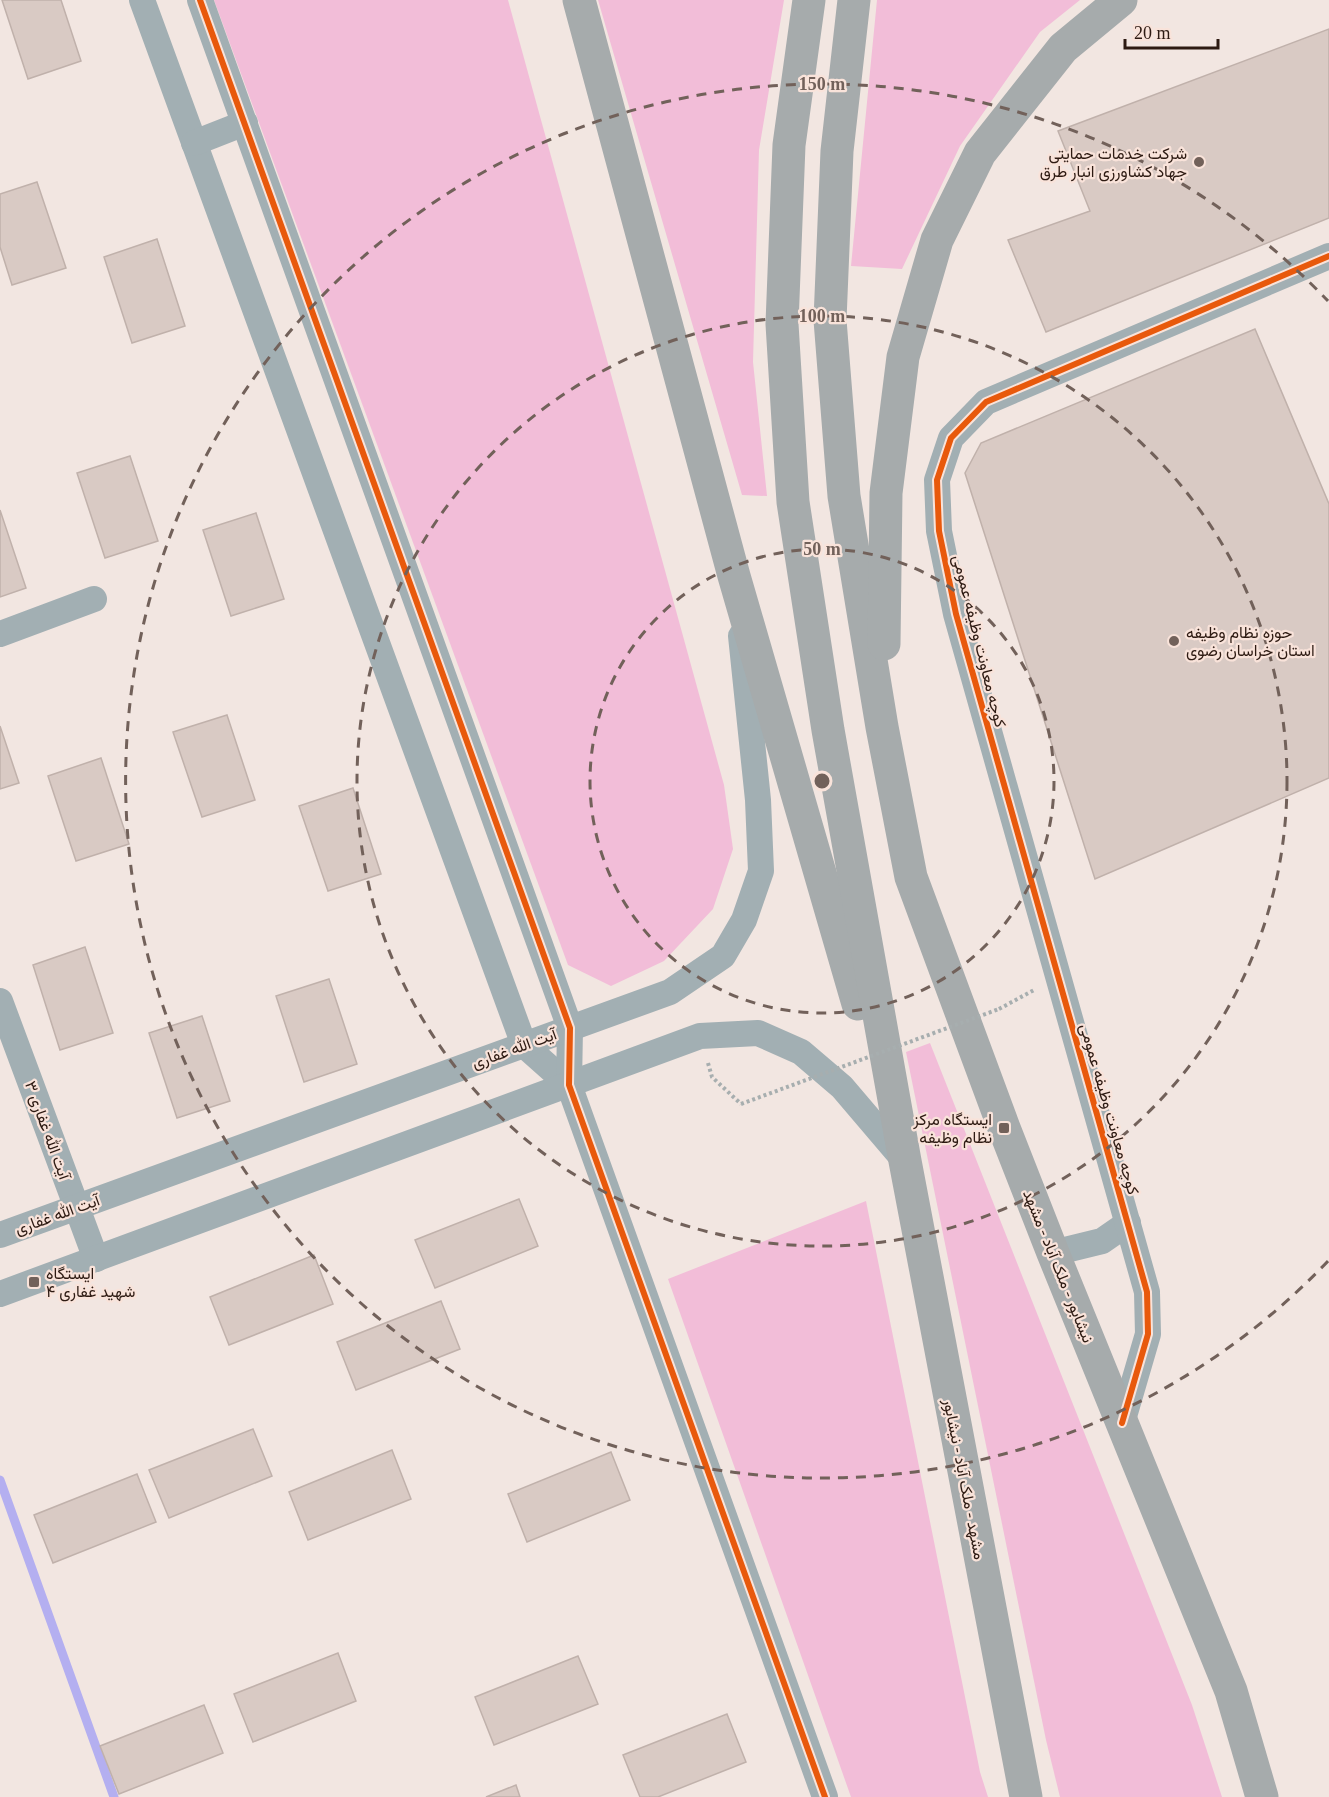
<svg xmlns="http://www.w3.org/2000/svg" width="1329" height="1797" font-family="'Times New Roman',Vazirmatn,serif">
<style>
.green{fill:#f2bdd8}
.lines{fill:none;stroke-linecap:round;stroke-linejoin:round}
.stream{stroke:#b4aff0;stroke-width:9}
.building{fill:#d9cac4;stroke:#c0b1ab;stroke-width:1.5}
.path{stroke:#a7aeaf;stroke-width:4;stroke-dasharray:3 3;stroke-linecap:butt}
.minor{stroke:#a2afb3;stroke-width:26}
.trunk{stroke:#a6abac;stroke-width:33}
.path-bridge{stroke:#a7aeaf;stroke-width:4;stroke-dasharray:3 3;stroke-linecap:butt}
.cycleway-casing{stroke:#f9e3da;stroke-width:10}
.cycleway{stroke:#e8590c;stroke-width:6}
.ring{fill:none;stroke:#72615a;stroke-width:3;stroke-dasharray:10 8}
.poi-dot{fill:#72615a;stroke:#f9e3da;stroke-width:2}
.labels{text-anchor:middle;stroke-width:4.5;stroke-linejoin:round;paint-order:stroke}
.poi-label{font-size:16px;fill:#2d1a12;stroke:#f9e3da;text-anchor:end}
.street-label{font-size:16px;fill:#2d1a12;stroke:#f9e3da}
.centre{fill:#72615a;stroke:#f9e3da;stroke-width:3}
.ring-label{font-size:18px;text-anchor:middle;font-weight:bold;fill:#72615a;stroke:#f9e3da;stroke-width:4.5;stroke-linejoin:round;paint-order:stroke}
</style>
<rect width="100%" height="100%" fill="#f2e6e1"/>
<!-- green -->
<g class="green">
<polygon points="214,0 508,0 724,785 733,849 713,909 664,961 611,986 568,965"/>
<polygon points="598,0 784,0 759,150 753,362 767,496 742,495"/>
<polygon points="877,0 1080,0 1040,32 960,146 902,269 851,266"/>
<polygon points="930,1043 1192,1705 1222,1797 1060,1797 1046,1740 906,1052"/>
<polygon points="866,1201 980,1772 988,1797 851,1797 668,1279"/>
</g>
<g class="lines">
<!-- stream -->
<polyline class="stream" points="0,1480 114,1797"/>
</g>
<!-- building -->
<g class="building">
<polygon points="2,0 61,0 81,61 28,79"/>
<polygon points="1329,29 1329,218 1046,332 1008,240 1090,211 1058,131"/>
<polygon points="37,182 66,268 12,285 0,247 0,194"/>
<polygon points="157,239 185,326 132,343 104,257"/>
<polygon points="1255,329 1329,504 1329,778 1095,879 965,473 981,443"/>
<polygon points="130,456 158,541 105,558 77,473"/>
<polygon points="0,510 26,588 0,597"/>
<polygon points="256,513 284,599 231,616 203,530"/>
<polygon points="227,715 255,800 202,817 173,732"/>
<polygon points="0,726 19,783 0,789"/>
<polygon points="101,758 129,844 76,861 48,776"/>
<polygon points="353,788 381,874 328,891 299,806"/>
<polygon points="85,947 113,1033 60,1050 33,965"/>
<polygon points="329,979 357,1064 304,1082 276,996"/>
<polygon points="202,1016 230,1101 177,1118 149,1033"/>
<polygon points="519,1199 538,1246 435,1288 415,1240"/>
<polygon points="314,1255 333,1304 229,1345 210,1297"/>
<polygon points="441,1301 460,1349 356,1390 337,1342"/>
<polygon points="253,1429 272,1476 169,1518 149,1470"/>
<polygon points="392,1450 411,1499 308,1540 289,1492"/>
<polygon points="611,1452 630,1500 527,1542 508,1494"/>
<polygon points="137,1474 156,1522 53,1563 34,1515"/>
<polygon points="338,1653 356,1701 253,1742 234,1694"/>
<polygon points="578,1656 598,1704 494,1745 475,1697"/>
<polygon points="204,1705 223,1753 119,1794 100,1746"/>
<polygon points="727,1714 746,1762 658,1797 640,1797 623,1755"/>
<polygon points="516,1785 520,1797 486,1797"/>
</g>
<g class="lines">
<!-- path -->
<g class="path">
<polyline points="999,1009 1034,990"/>
<polyline points="708,1063 712,1077 741,1104"/>
</g>
<!-- minor -->
<g class="minor">
<polyline points="142,0 524,1045 569,1085"/>
<polyline points="200,0 570,1028 569,1085 825,1797"/>
<polyline points="194,143 245,123"/>
<polyline points="0,634 94,599"/>
<polyline points="0,1001 96,1259"/>
<polyline points="0,1235 670,992 723,956 744,920 761,871 758,800 741,636"/>
<polyline points="1053,1253 1102,1241 1128,1223"/>
<polyline points="0,1294 700,1036 758,1033 801,1052 842,1087 905,1161"/>
<polyline points="1122,1423 1148,1334 1147,1292 956,614 939,531 937,480 951,438 986,402 1329,256"/>
</g>
<!-- trunk -->
<g class="trunk">
<polyline points="579,0 734,576 858,1004"/>
<polyline points="809,0 789,145 782,324 793,502 828,730 905,1161 1026,1797"/>
<polyline points="854,0 837,151 830,320 844,496 882,727 911,877 1004,1128 1053,1253 1231,1691 1262,1797"/>
<polyline points="884,644 886,493 903,357 937,240 980,153 1063,48 1121,0"/>
</g>
<!-- path-bridge -->
<polyline class="path-bridge" points="741,1104 999,1009"/>
<!-- cycleway casing -->
<g class="cycleway-casing">
<g id="cycleway">
<polyline points="200,0 570,1028 569,1085 825,1797"/>
<polyline points="1122,1423 1148,1334 1147,1292 956,614 939,531 937,480 951,438 986,402 1329,256"/>
</g>
</g>
<!-- cycleway -->
<use href="#cycleway" class="cycleway"/>
</g>
<!-- distance rings -->
<g class="ring">
<circle cx="822" cy="781" r="232"/>
<circle cx="822" cy="781" r="465"/>
<path d="M1328 1261A697 697 0 1 1 1328 301"/>
</g>
<!-- markers -->
<g class="poi-dot">
<circle cx="1199" cy="162" r="6"/>
<circle cx="1174" cy="641" r="6"/>
<rect x="998" y="1122" width="12" height="12" rx="3"/>
<rect x="28" y="1276" width="12" height="12" rx="3"/>
</g>
<g class="labels">
<!-- poi labels -->
<g class="poi-label">
<text x="1187" y="159">شرکت خدمات حمایتی<tspan x="1187" dy="18">جهاد کشاورزی انبار طرق</tspan></text>
<text x="1186" y="638" text-anchor="start">حوزه نظام وظیفه<tspan x="1186" dy="18">استان خراسان رضوی</tspan></text>
<text x="992" y="1125">ایستگاه مرکز<tspan x="992" dy="18">نظام وظیفه</tspan></text>
<text x="46" y="1279" text-anchor="start">ایستگاه<tspan x="46" dy="18">شهید غفاری ۴</tspan></text>
</g>
<!-- street labels -->
<g class="street-label">
<text transform="translate(980 641) rotate(76)" y="6">کوچه معاونت وظیفه عمومی</text>
<text transform="translate(514 1048) rotate(-20)" y="6">آیت الله غفاری</text>
<text transform="translate(1110 1109) rotate(74)" y="6">کوچه معاونت وظیفه عمومی</text>
<text transform="translate(48 1130) rotate(70)" y="6">آیت الله غفاری ۳</text>
<text transform="translate(57 1214) rotate(-20)" y="6">آیت الله غفاری</text>
<text transform="translate(1059 1266) rotate(68)" y="6">نیشابور - ملک آباد - مشهد</text>
<text transform="translate(965 1479) rotate(79)" y="6">مشهد - ملک آباد - نیشابور</text>
</g>
</g>
<circle cx="822" cy="781" r="9" class="centre"/>
<g class="ring-label">
<text x="822" y="90">150 m</text>
<text x="822" y="322">100 m</text>
<text x="822" y="555">50 m</text>
</g>
<!-- scale -->
<path d="M1125 39v9h93v-9" fill="none" stroke="#2d1a12" stroke-width="3"/>
<text x="1134" y="39" font-size="18" fill="#2d1a12" stroke="#f9e3da" stroke-width="4.5" paint-order="stroke">20 m</text>
</svg>
